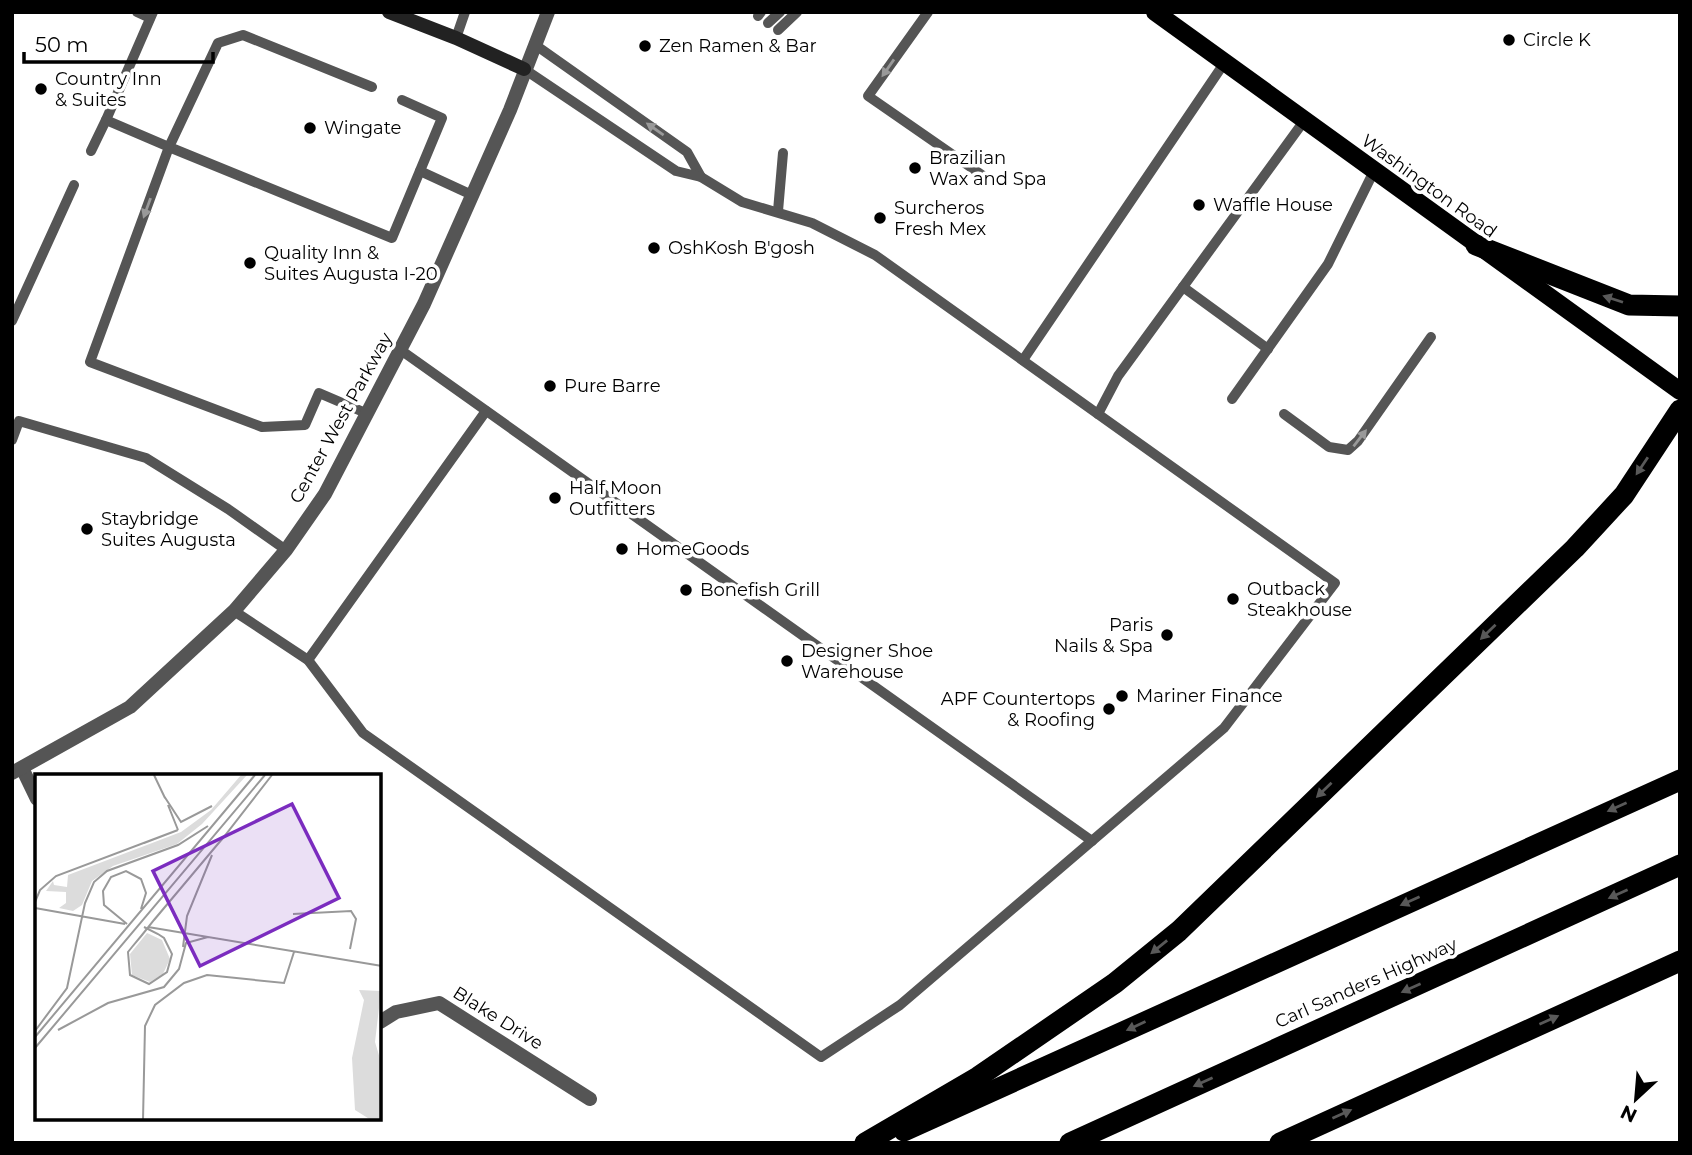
<svg xmlns="http://www.w3.org/2000/svg" width="1692" height="1155" font-family="Montserrat,sans-serif">
<style>
.lines{fill:none;stroke-linecap:round;stroke-linejoin:round}
.lane{stroke:#555;stroke-width:10}
.street{stroke:#555;stroke-width:14}
.secondary{stroke:#222;stroke-width:14}
.primary{stroke:#000;stroke-width:18}
.highway{stroke:#000;stroke-width:21}
.oneway{fill:#999}
.oneway2{fill:#595959}
.poi-dot{fill:#000;stroke:#fff;stroke-width:2.5}
.labels{text-anchor:middle;stroke-width:7;stroke-linejoin:round;paint-order:stroke}
.poi-label{font-size:18px;fill:#000;stroke:#fff;text-anchor:start}
.street-label{font-size:18px;fill:#000;stroke:#fff}
.inset-road{fill:none;stroke:#999;stroke-width:2}
.view{fill:#7b2cbf;fill-opacity:0.15;stroke:#7b2cbf;stroke-width:3.5}
.inset-edge{fill:none;stroke:#000;stroke-width:3.5}
</style>
<rect width="100%" height="100%" fill="#fff"/>
<g class="lines">
<!-- lane -->
<g class="lane">
<polyline points="137,12 150,18"/>
<polyline points="928,12 868,96 982,175"/>
<polyline points="758,16 761,12"/>
<polyline points="768,23 780,12"/>
<polyline points="778,30 797,12"/>
<polyline points="456,38 465,12"/>
<polyline points="534,44 687,152 701,177"/>
<polyline points="372,87 243,35 218,43 169,147 392,238 442,118 402,100"/>
<polyline points="106,120 153,12"/>
<polyline points="91,151 106,120 169,147 90,362 262,427 305,425 319,393 368,414"/>
<polyline points="420,171 472,195"/>
<polyline points="778,211 783,153"/>
<polyline points="1183,287 1268,349"/>
<polyline points="12,321 74,185"/>
<polyline points="402,351 1092,841"/>
<polyline points="1023,360 1225,62"/>
<polyline points="1232,399 1328,264 1374,171"/>
<polyline points="1098,414 1118,376 1304,121"/>
<polyline points="1284,414 1329,447 1348,450 1358,441 1431,337"/>
<polyline points="12,440 19,421 146,458 228,509 286,550"/>
<polyline points="234,611 308,660 363,733 821,1057 900,1005 1224,728 1335,583 875,255 812,223 742,202 701,177 676,171 524,69"/>
<polyline points="308,660 486,411"/>
</g>
<!-- street -->
<g class="street">
<polyline points="23,770 37,799"/>
<polyline points="12,773 130,707 234,611 286,550 325,494 424,304 510,110 548,12"/>
<polyline points="380,1022 396,1012 439,1003 590,1099"/>
</g>
<!-- secondary -->
<polyline class="secondary" points="389,12 456,38 524,69"/>
<!-- primary -->
<polyline class="primary" points="1155,12 1680,391"/>
<!-- highway -->
<g class="highway">
<polyline points="1476,245 1629,305 1680,306"/>
<polyline points="904,1131 1680,780"/>
<polyline points="865,1143 978,1077 1115,983 1179,931 1575,548 1624,495 1680,410"/>
<polyline points="1070,1143 1680,865"/>
<polyline points="1280,1143 1680,961"/>
</g>
</g>
<!-- one-way arrows -->
<defs><path id="oneway-solid" d="M-6-.8H1V-3.2L6.5 0L1 3.2V.8H-6Z" transform="scale(1.75)"/></defs>
<g class="oneway">
<use href="#oneway-solid" transform="translate(888 68) rotate(125)"/>
<use href="#oneway-solid" transform="translate(655 129) rotate(-145)"/>
<use href="#oneway-solid" transform="translate(147 208) rotate(110)"/>
<use href="#oneway-solid" transform="translate(1360 438) rotate(-52)"/>
</g>
<g class="oneway2">
<use href="#oneway-solid" transform="translate(1613 299) rotate(-162)"/>
<use href="#oneway-solid" transform="translate(1642 466) rotate(124)"/>
<use href="#oneway-solid" transform="translate(1488 632) rotate(136)"/>
<use href="#oneway-solid" transform="translate(1324 790) rotate(136)"/>
<use href="#oneway-solid" transform="translate(1617 807) rotate(156)"/>
<use href="#oneway-solid" transform="translate(1618 894) rotate(156)"/>
<use href="#oneway-solid" transform="translate(1410 901) rotate(156)"/>
<use href="#oneway-solid" transform="translate(1159 947) rotate(141)"/>
<use href="#oneway-solid" transform="translate(1411 988) rotate(156)"/>
<use href="#oneway-solid" transform="translate(1549 1020) rotate(-24)"/>
<use href="#oneway-solid" transform="translate(1136 1026) rotate(155)"/>
<use href="#oneway-solid" transform="translate(1203 1082) rotate(156)"/>
<use href="#oneway-solid" transform="translate(1342 1114) rotate(-24)"/>
</g>
<!-- markers -->
<g class="poi-dot">
<circle cx="1509" cy="40" r="7"/>
<circle cx="645" cy="46" r="7"/>
<circle cx="41" cy="89" r="7"/>
<circle cx="310" cy="128" r="7"/>
<circle cx="915" cy="168" r="7"/>
<circle cx="1199" cy="205" r="7"/>
<circle cx="880" cy="218" r="7"/>
<circle cx="654" cy="248" r="7"/>
<circle cx="250" cy="263" r="7"/>
<circle cx="550" cy="386" r="7"/>
<circle cx="555" cy="498" r="7"/>
<circle cx="87" cy="529" r="7"/>
<circle cx="622" cy="549" r="7"/>
<circle cx="686" cy="590" r="7"/>
<circle cx="1233" cy="599" r="7"/>
<circle cx="1167" cy="635" r="7"/>
<circle cx="787" cy="661" r="7"/>
<circle cx="1122" cy="696" r="7"/>
<circle cx="1109" cy="709" r="7"/>
</g>
<g class="labels">
<!-- poi labels -->
<g class="poi-label">
<text x="1523" y="46">Circle K</text>
<text x="659" y="52">Zen Ramen &amp; Bar</text>
<text x="55" y="85">Country Inn<tspan x="55" dy="21">&amp; Suites</tspan></text>
<text x="324" y="134">Wingate</text>
<text x="929" y="164">Brazilian<tspan x="929" dy="21">Wax and Spa</tspan></text>
<text x="1213" y="211">Waffle House</text>
<text x="894" y="214">Surcheros<tspan x="894" dy="21">Fresh Mex</tspan></text>
<text x="668" y="254">OshKosh B'gosh</text>
<text x="264" y="259">Quality Inn &amp;<tspan x="264" dy="21">Suites Augusta I-20</tspan></text>
<text x="564" y="392">Pure Barre</text>
<text x="569" y="494">Half Moon<tspan x="569" dy="21">Outfitters</tspan></text>
<text x="101" y="525">Staybridge<tspan x="101" dy="21">Suites Augusta</tspan></text>
<text x="636" y="555">HomeGoods</text>
<text x="1247" y="595">Outback<tspan x="1247" dy="21">Steakhouse</tspan></text>
<text x="700" y="596">Bonefish Grill</text>
<text x="1153" y="631" text-anchor="end">Paris<tspan x="1153" dy="21">Nails &amp; Spa</tspan></text>
<text x="801" y="657">Designer Shoe<tspan x="801" dy="21">Warehouse</tspan></text>
<text x="1136" y="702">Mariner Finance</text>
<text x="1095" y="705" text-anchor="end">APF Countertops<tspan x="1095" dy="21">&amp; Roofing</tspan></text>
</g>
<!-- street labels -->
<g class="street-label">
<text transform="translate(1429 186) rotate(36)" y="6">Washington Road</text>
<text transform="translate(341 418) rotate(-61)" y="6">Center West Parkway</text>
<text transform="translate(1366 983) rotate(-24)" y="6">Carl Sanders Highway</text>
<text transform="translate(498 1018) rotate(32)" y="6">Blake Drive</text>
</g>
</g>
<!-- overview -->
<g transform="translate(35 774)">
<rect width="346" height="346" fill="#fff"/>
<path d="M206,1H212L167,50L142,70L78,92L57,107L47,131L38,137L24,134L31,129V118L11,117L18,107L19,111L32,113L33,101L146,58L176,36ZM112,159L127,166L135,185L128,200L115,208L97,201L95,180ZM324,216L346,217L340,268L346,288V346H336L320,336L317,284L329,226Z" fill="#dcdcdc"/>
<path class="inset-road" d="M119,1L130,24M129,22L146,48L177,32M133,31L143,56M109,69L143,56M0,128L5,116L21,102L143,56M0,134L90,150M258,140L316,137L321,145L315,175M92,150L69,131L68,117L76,103L91,97L106,105L111,119L106,135M109,153L123,160L129,164L137,180L132,198L114,210L95,201L93,178L97,173L107,161L119,146L156,102L182,71L188,64L237,1M113,153L347,192M148,173L152,142L177,81M23,256L73,229L129,213L144,195L151,169L173,163M0,257L32,214L50,129L59,108L72,97L143,71L173,52M0,263L220,1M0,274L230,1M108,346L110,252L120,231L149,209L172,201L249,209L259,178"/>
<path class="view" d="M257,30L304,124L165,192L118,97Z"/>
<rect width="346" height="346" class="inset-edge"/>
</g>
<!-- border -->
<rect width="1692" height="1155" fill="none" stroke="#000000" stroke-width="28"/>
<!-- north arrow -->
<g transform="translate(1636 1099) rotate(206)" stroke="#ffffff" stroke-width="5" paint-order="stroke">
<path d="M0-5L12 26L0 18L-12 26Z" fill="#000000"/>
<text y="-10" font-size="19" font-weight="bold" text-anchor="middle" fill="#000000">N</text>
</g>
<!-- scale -->
<path d="M24 52v10h189v-10" fill="none" stroke="#000000" stroke-width="3.5"/>
<text x="35" y="52" font-size="21" fill="#000000" stroke="#ffffff" stroke-width="5" paint-order="stroke">50 m</text>
</svg>
